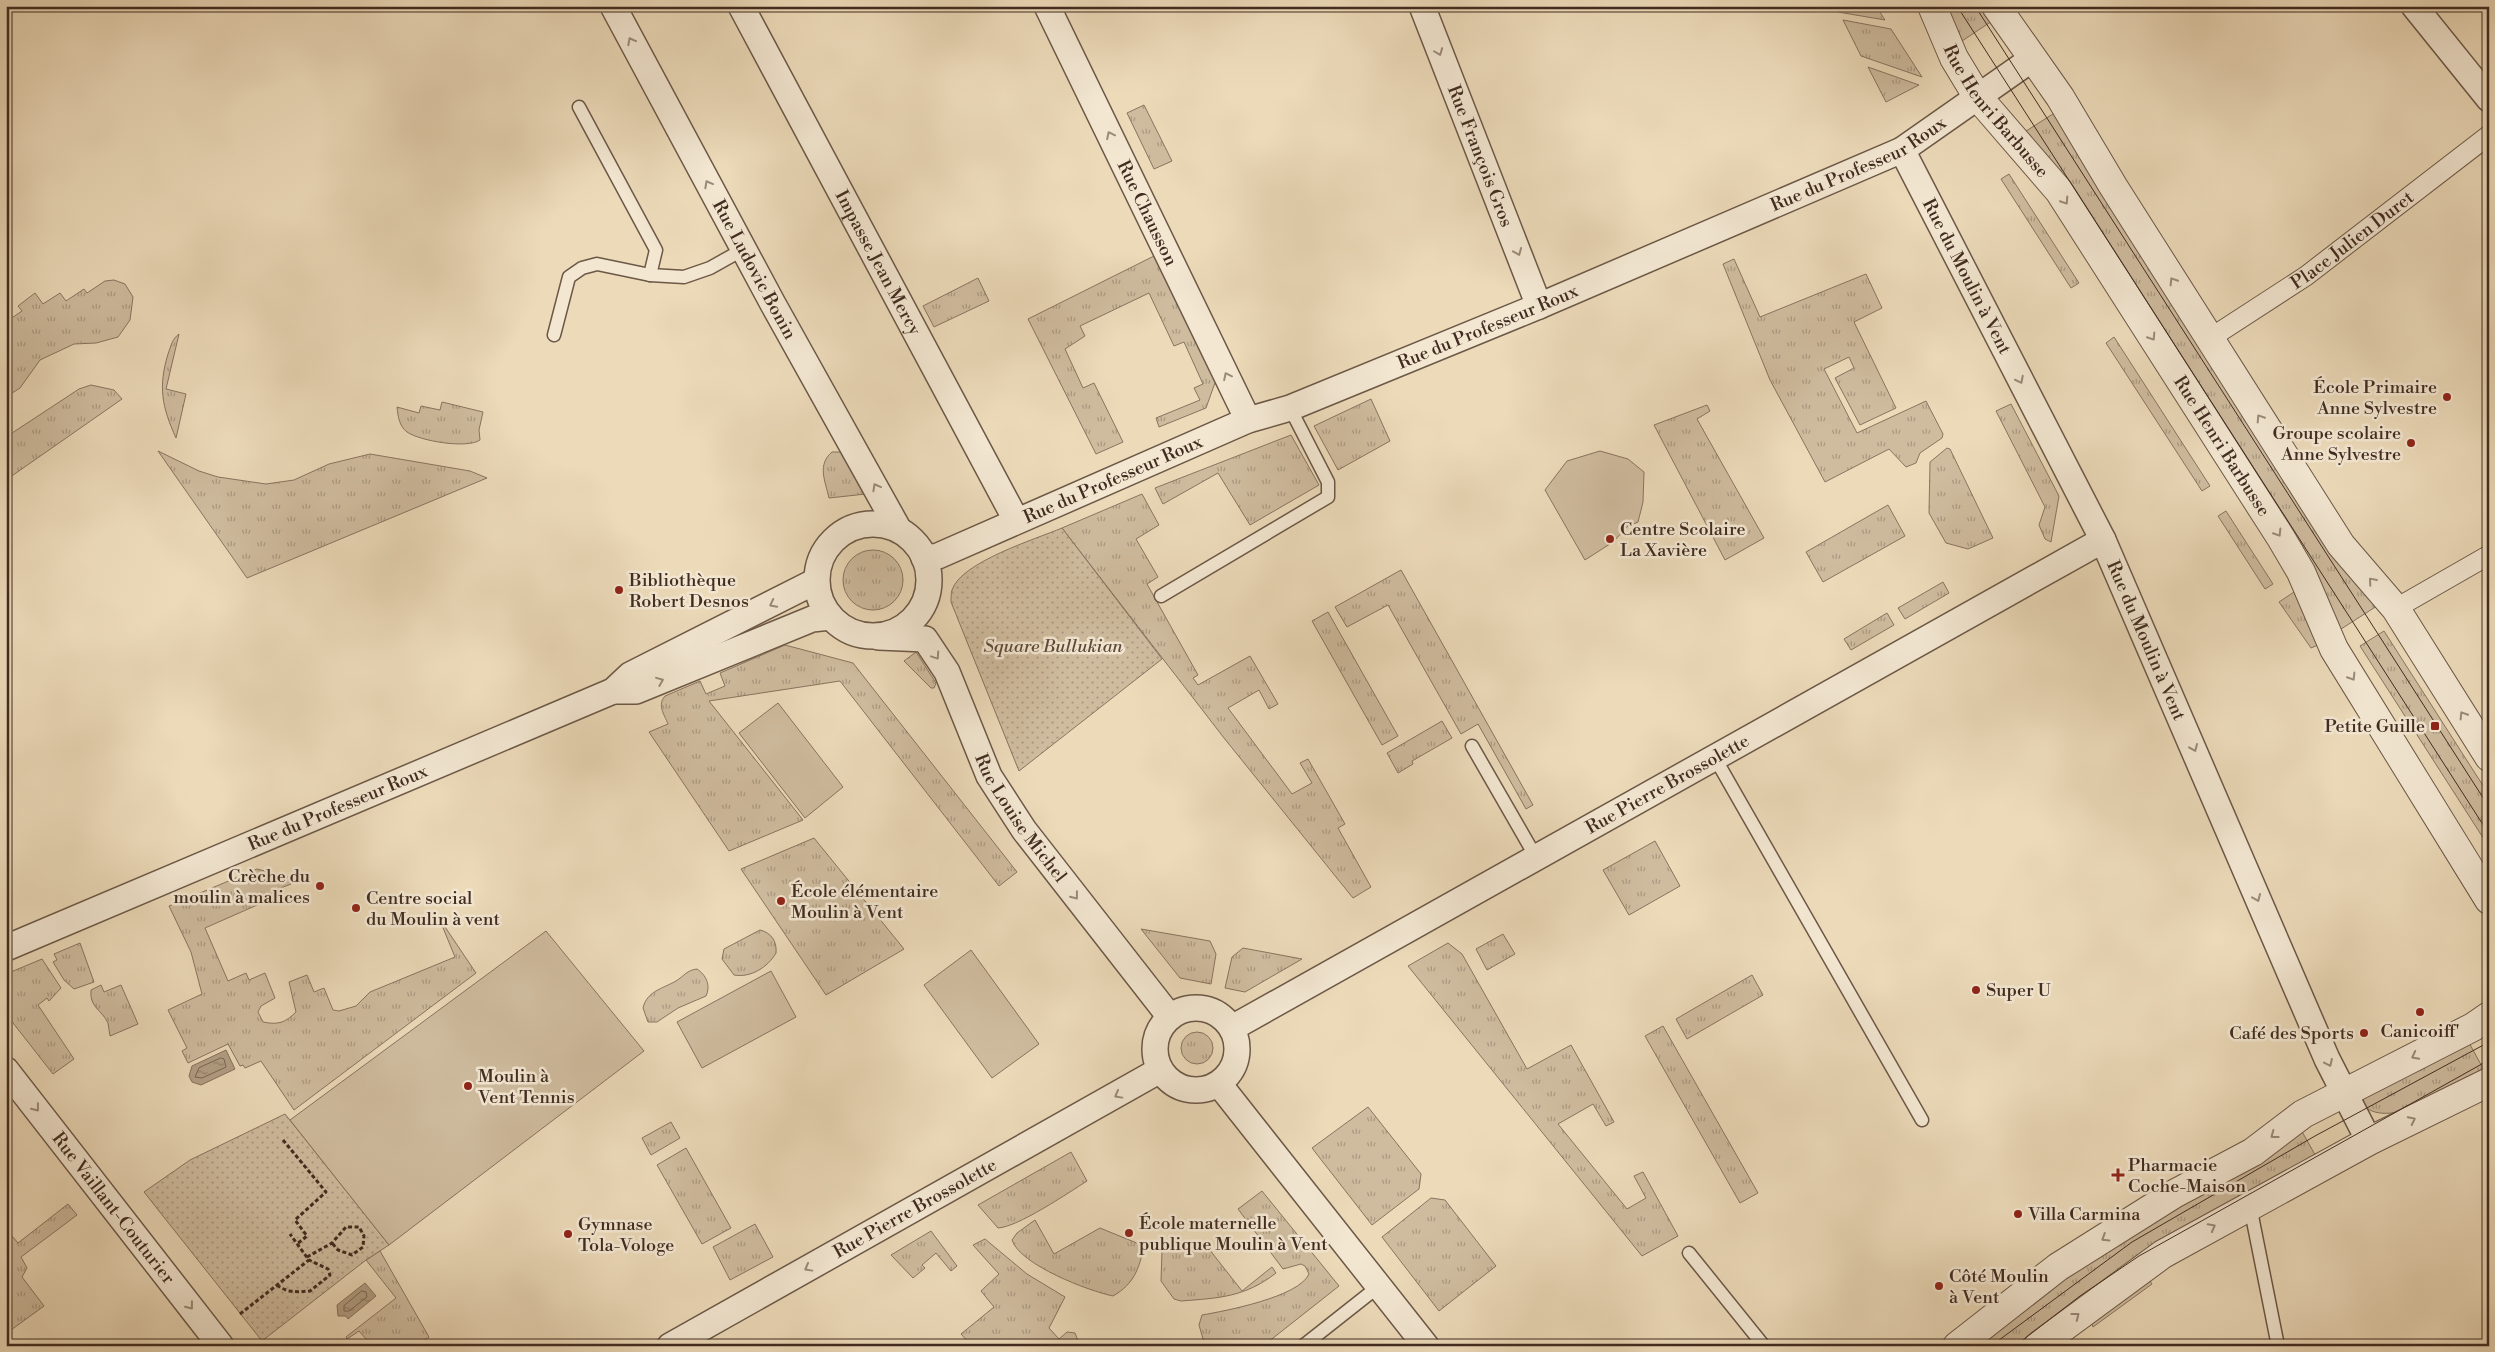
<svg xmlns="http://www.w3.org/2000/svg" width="2495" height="1352" font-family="'Libre Bodoni',serif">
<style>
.grass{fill:url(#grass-tufts);stroke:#887460}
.park{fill:url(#park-dots);stroke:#887460}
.garden{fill:#cfbc9f;stroke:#887460}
.water{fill:url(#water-ripples);stroke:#85715d}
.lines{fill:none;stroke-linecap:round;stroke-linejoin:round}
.shore{stroke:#7a6653;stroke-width:1}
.service-casing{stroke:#6c5847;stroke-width:15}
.pedestrian-casing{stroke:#6c5847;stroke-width:21}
.minor-casing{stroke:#6c5847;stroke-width:28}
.tertiary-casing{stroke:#6c5847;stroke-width:30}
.path{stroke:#412c21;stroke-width:3;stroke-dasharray:4 2.5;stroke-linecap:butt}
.service{stroke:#f3e7d2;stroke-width:12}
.pedestrian{stroke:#f3e7d2;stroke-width:19}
.minor{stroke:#f3e7d2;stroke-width:25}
.tertiary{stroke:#f3e7d2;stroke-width:28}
.tram{stroke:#412c21;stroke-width:1}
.oneway{stroke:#9a8a7a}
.poi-dot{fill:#8f2418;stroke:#f3e7d2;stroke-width:2}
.labels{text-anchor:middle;stroke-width:5;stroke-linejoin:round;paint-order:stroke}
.street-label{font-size:18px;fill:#412c21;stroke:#f3e7d2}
.poi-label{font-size:18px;fill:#412c21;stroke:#f3e7d2;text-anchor:start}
.park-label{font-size:18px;font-style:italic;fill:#5d493a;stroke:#f3e7d2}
</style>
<defs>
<pattern id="grass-tufts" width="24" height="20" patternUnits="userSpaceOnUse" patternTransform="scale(1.25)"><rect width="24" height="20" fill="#cfbc9f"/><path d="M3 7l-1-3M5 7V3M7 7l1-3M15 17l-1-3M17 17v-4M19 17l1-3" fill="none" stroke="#aa9981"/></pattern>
<pattern id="park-dots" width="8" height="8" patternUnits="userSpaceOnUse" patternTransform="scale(1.25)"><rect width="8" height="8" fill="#cfbc9f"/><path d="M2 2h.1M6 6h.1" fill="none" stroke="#aa9981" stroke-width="1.8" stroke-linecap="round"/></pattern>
<pattern id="water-ripples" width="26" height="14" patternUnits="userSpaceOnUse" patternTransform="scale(1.25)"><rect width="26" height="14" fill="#b29f85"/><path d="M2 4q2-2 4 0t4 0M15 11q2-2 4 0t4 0" fill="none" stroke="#92826c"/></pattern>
</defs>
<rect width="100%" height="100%" fill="#ecdab9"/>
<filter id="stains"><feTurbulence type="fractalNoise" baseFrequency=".004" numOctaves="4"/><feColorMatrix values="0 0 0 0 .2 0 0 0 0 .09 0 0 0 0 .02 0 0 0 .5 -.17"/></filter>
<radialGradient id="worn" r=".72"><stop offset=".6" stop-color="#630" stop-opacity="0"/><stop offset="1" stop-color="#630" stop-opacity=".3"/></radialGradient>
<!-- grass -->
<g class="grass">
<polygon points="1835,6 1876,6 1885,20 1838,12"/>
<polygon points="1945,6 1983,6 1992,21 1962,41"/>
<polygon points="1843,20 1891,29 1922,77 1861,56"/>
<polygon points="1868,67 1919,85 1886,102"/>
<polygon points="1144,105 1172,161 1154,169 1127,113"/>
<polygon points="2056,112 2380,604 2338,631 2023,133"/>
<polygon points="2009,174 2079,283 2071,288 2001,179"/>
<polygon points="1156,255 1216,380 1206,408 1159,427 1156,418 1200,400 1194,388 1203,384 1184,342 1174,346 1149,293 1080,326 1085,336 1065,349 1083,388 1094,383 1123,442 1096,454 1028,319"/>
<polygon points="1734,259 1760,317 1866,274 1882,308 1854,322 1896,408 1860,425 1835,378 1854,368 1849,357 1824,369 1857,433 1926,401 1943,434 1942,438 1920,453 1916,463 1906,467 1889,449 1825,482 1770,380 1723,264"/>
<polygon points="978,278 989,301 934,327 923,306"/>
<polygon points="114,280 125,284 133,297 130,320 118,337 96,343 74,344 40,360 20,388 6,397 6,322 22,311 18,306 35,293 43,304 60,293 66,301 84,289 87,293 105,281"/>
<path d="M179,334L166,389L186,394L176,438C162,407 158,387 168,354C171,346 172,339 179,334Z"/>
<polygon points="2114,337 2210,486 2202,491 2106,343"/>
<polygon points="91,385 114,390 122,399 6,480 6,437 79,389"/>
<polygon points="1371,399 1390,441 1338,470 1314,426"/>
<path d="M442,402L483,412L479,430L480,440C467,449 420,441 407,432C399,426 398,416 397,407L419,413L421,406L440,410Z"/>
<polygon points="2011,404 2059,496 2051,542 2045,539 2039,525 2045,507 1996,411"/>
<polygon points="1707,405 1710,411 1697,419 1764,538 1725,560 1654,425"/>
<polygon points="1291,435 1319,485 1250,525 1218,473 1163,504 1155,488"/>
<polygon points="1947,448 1950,449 1993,538 1968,549 1946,543 1929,513 1930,462"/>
<polygon points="158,451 199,471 218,477 266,484 294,480 329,464 370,454 470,471 487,478 247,578"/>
<path d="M832,452H842L866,494L829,498C825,480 817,465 832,452Z"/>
<polygon points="1142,494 1159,525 1136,539 1158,577 1147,584 1198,675 1193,678 1198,685 1250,656 1278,704 1269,709 1259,690 1228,708 1292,794 1312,783 1300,763 1308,759 1345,824 1338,828 1371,887 1353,898 1224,738 1062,528"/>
<polygon points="1888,505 1905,536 1823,582 1806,552"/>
<polygon points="2226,511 2273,584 2265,589 2218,516"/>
<circle cx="873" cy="580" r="30"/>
<polygon points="1401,570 1533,805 1526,809 1478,724 1461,734 1388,605 1347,627 1335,607"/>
<polygon points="1943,582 1949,593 1905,619 1898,608"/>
<polygon points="2294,592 2318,645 2311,648 2279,602"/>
<polygon points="1328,612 1398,736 1382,745 1312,621"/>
<polygon points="1887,613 1894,625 1851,650 1844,639"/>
<polygon points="2384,631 2489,795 2489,847 2360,646"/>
<path d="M785,645L853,663L1017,872L999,886L840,681L709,701L803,820L729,851L649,732L668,724C664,714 657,705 665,696L700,681L706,694L725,686L720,673Z"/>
<polygon points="916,652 936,683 934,688 931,688 904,661"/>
<polygon points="1442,721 1452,738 1412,761 1413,764 1398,773 1387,753"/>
<polygon points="814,838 904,949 826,995 741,869"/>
<polygon points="1655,841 1680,886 1629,915 1603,870"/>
<path d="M257,869L288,877L291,884L275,890L264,902L205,928L228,981L246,973L249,980L265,973L275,998L261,1006L258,1012L263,1022C278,1025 285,1023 296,1012L289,982L307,975L314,992L324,988L333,1010L339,1011L356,1006L370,992L455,957L439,918L476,973L294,1110L261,1061L245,1068L243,1065L240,1066L228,1044L188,1063L182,1051L187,1048L168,1010L202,994L191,952L169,906Z"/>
<polygon points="1141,929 1210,941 1216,954 1211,984 1180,978"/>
<path d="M760,930C772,933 777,942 776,953C768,967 751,978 734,975L722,959L724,949Z"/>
<polygon points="1503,934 1515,954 1487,970 1476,949"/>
<polygon points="80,943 94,982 74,989 64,980 53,962 57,960 54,954"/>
<polygon points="1448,943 1462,954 1527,1069 1571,1045 1614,1122 1606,1126 1593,1104 1558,1124 1627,1209 1646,1198 1634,1176 1643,1172 1678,1236 1642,1256 1408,966"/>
<polygon points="1243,948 1302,959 1245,992 1225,988 1232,957"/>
<polygon points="42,959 61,988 49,1001 47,998 38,1005 74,1059 53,1074 6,1014 6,974"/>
<path d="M697,969C706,975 711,985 706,996L678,1008L657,1022H648L643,1008C647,991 662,989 676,981C684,976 687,970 697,969Z"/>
<polygon points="1752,975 1763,995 1687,1039 1676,1019"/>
<path d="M101,985L104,992L121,985L138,1024L110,1036C109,1032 109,1027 108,1023C102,1010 89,1007 91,990Z"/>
<polygon points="1663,1026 1758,1193 1740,1203 1645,1036"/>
<circle cx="1197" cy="1048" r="16"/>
<path d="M2467,1039L2485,1072C2459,1085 2391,1131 2364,1106L2363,1099Z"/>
<polygon points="1368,1107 1421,1174 1419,1189 1372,1225 1312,1148"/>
<polygon points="671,1122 680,1138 651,1155 642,1138"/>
<polygon points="2300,1128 2318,1160 2109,1280 2023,1346 1979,1346 2044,1293 2114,1242"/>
<polygon points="686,1148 731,1228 702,1244 657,1165"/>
<path d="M1071,1152L1087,1181C1068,1193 1018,1227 998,1228L978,1205Z"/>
<path d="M1262,1191L1339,1286L1263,1346H1205L1199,1325L1202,1315C1225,1311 1299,1297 1309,1274L1305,1266L1301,1264L1283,1269L1238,1209Z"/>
<polygon points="1431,1198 1445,1200 1496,1266 1439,1311 1382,1237"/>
<polygon points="68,1204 77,1215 21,1257 27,1268 22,1277 44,1306 11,1330 6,1320 6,1229 18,1243"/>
<path d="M1035,1220L1054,1254L1100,1228L1144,1246C1139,1269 1134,1284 1113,1296C1089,1291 1020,1265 1012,1240L1017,1233Z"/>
<polygon points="755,1224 773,1257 730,1280 713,1247"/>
<polygon points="931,1231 957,1266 951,1271 936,1253 922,1265 925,1268 913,1278 891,1255"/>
<polygon points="985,1239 1027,1274 1065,1297 1049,1328 1059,1339 1067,1332 1075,1333 1080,1346 972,1346 961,1334 994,1307 981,1291 999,1274 973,1245"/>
<path d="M1209,1249L1242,1291L1272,1267L1276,1273C1245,1297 1220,1298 1181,1301L1174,1299L1161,1281L1162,1250L1193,1251Z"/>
<polygon points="380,1251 429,1337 417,1346 360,1346 367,1340 359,1331 347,1339 346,1337 396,1298 366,1260"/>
<polygon points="2149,1279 2152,1284 2093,1327 2091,1322"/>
</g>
<!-- park -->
<g class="park">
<path d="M1062,528L1162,659L1019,771L951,602C951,598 951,593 952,590C961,562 1036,539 1062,528Z"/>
<polygon points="285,1114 389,1245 366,1260 262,1341 144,1192 190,1160"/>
</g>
<!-- garden -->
<g class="garden">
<polygon points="1600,451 1628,459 1644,472 1643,502 1638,522 1628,526 1613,542 1585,560 1545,490 1567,461"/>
<polygon points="778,703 843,787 805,818 739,733"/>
<polygon points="546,931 644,1051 389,1245 290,1120"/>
<polygon points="971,950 1039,1044 992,1078 924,985"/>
<polygon points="771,971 796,1017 702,1068 677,1022"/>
</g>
<!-- water -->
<g class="water">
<polygon points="226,1050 235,1069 201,1085 192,1082 189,1076 192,1066"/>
<polygon points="365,1283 376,1296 348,1319 346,1316 338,1316 337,1305"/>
</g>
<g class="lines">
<!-- shore -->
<g class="shore">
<polygon points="221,1058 224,1059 226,1067 202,1078 195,1077 199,1068"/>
<polygon points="362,1291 366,1292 367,1297 349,1311 344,1311 344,1306"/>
</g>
<!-- service casing -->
<g class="service-casing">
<g id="service">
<polyline points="579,107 656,250 650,275"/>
<polyline points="554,335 569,277 582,268 597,264 650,275 684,277 710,268 744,249"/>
<polyline points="1161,596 1328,497 1328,482 1290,408"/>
<polyline points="1472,746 1537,859"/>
<polyline points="1715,758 1922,1120"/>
<polyline points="2250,1206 2278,1346"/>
<polyline points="1689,1253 1764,1346"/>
<polyline points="1303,1346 1379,1286"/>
</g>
</g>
<!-- pedestrian casing -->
<g class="pedestrian-casing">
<g id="pedestrian">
<path id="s1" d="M2209,339L2306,276L2489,135"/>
<polyline points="2407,602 2489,555"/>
</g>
</g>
<!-- minor casing -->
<g class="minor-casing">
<g id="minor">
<path id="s2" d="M613,6L773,304L899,530"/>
<path id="s3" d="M741,6L1016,520"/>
<path id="s4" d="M1047,6L1248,420"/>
<path id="s5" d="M1422,6L1539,306"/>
<polyline points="2414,6 2489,99"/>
<path id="s6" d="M1902,150L2103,540L2327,1059L2369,1141"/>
<circle cx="873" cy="580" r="56"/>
<path id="s7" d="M924,558L938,556L1248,420L1290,408L1539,306L1902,150L2032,59"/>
<path id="s8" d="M879,637L925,639L947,672L989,776L1024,830L1170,1017"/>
<polyline points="613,691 636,691 812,619 830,617"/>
<path id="s9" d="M6,948L613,691L630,675L816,581"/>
<circle cx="1196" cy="1049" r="41"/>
<path id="s10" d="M1232,1028L2103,540"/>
<path id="s11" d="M6,1070L221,1346"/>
<polyline points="1219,1084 1426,1346"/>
<path id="s12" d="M670,1346L1160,1070"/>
</g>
</g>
<!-- tertiary casing -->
<g class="tertiary-casing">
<g id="tertiary">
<path id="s13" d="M1932,6L1954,58L1977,96L2059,191L2281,538L2301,572L2334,649L2489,900"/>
<polyline points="1996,6 2060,97 2113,186 2341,545 2396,609 2489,757"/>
<polyline points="1957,1346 2058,1267 2174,1194 2253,1152 2303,1114 2473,1027 2489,1016"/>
<polyline points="2038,1346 2163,1254 2369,1141 2489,1082"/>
</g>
</g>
<!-- path -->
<g class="path">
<polyline points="283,1140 326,1192 295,1220 307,1236 297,1244"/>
<polyline points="307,1257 332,1243 346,1227 359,1227 364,1236 363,1247 352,1255 338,1250 332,1243"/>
<path d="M277,1285C287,1293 298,1292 310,1291L330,1275L328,1269L309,1260"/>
<polyline points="240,1314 309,1260 290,1234"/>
</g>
<!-- service -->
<use href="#service" class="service"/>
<!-- pedestrian -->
<use href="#pedestrian" class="pedestrian"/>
<!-- minor -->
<use href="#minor" class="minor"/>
<!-- tertiary -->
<use href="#tertiary" class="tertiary"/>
<!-- tram -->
<g class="tram">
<polyline points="1957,6 2489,834"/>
<polyline points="1975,6 2489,807"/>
<polyline points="1991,1346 2132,1242 2315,1136 2489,1042"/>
<polyline points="2015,1346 2080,1296 2139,1256 2489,1060"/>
</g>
</g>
<!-- one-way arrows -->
<defs><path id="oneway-chevron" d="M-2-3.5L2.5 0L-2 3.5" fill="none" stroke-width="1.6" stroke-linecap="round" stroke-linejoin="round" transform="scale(1.25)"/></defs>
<g class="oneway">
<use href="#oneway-chevron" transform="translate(631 41) rotate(-118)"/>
<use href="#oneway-chevron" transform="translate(1439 52) rotate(69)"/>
<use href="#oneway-chevron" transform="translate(1110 135) rotate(-116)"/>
<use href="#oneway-chevron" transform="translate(708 184) rotate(-118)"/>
<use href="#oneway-chevron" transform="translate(2065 201) rotate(57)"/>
<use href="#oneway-chevron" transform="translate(1518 252) rotate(68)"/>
<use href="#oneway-chevron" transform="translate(2173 281) rotate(-122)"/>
<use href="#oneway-chevron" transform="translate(2152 337) rotate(57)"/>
<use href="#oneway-chevron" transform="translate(1227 376) rotate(-116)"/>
<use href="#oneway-chevron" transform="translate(2020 380) rotate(63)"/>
<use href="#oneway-chevron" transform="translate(2260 418) rotate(-123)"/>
<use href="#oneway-chevron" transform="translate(876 487) rotate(-119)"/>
<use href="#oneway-chevron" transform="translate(2278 533) rotate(58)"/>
<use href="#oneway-chevron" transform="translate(2372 581) rotate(-131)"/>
<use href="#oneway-chevron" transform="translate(773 604) rotate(153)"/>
<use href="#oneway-chevron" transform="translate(936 656) rotate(56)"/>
<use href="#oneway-chevron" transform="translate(2352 677) rotate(58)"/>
<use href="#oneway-chevron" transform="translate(660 681) rotate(-22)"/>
<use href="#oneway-chevron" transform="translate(2463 715) rotate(-122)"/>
<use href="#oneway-chevron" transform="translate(2194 748) rotate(67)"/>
<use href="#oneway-chevron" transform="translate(1075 896) rotate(52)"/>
<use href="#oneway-chevron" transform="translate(2257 898) rotate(67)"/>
<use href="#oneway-chevron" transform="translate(2415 1056) rotate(153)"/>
<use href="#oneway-chevron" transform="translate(2329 1063) rotate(65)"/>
<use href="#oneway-chevron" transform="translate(1118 1095) rotate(151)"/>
<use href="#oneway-chevron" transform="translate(36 1108) rotate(52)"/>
<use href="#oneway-chevron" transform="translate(2412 1120) rotate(-26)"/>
<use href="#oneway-chevron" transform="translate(2274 1135) rotate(143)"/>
<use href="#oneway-chevron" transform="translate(2212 1227) rotate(-28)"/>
<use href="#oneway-chevron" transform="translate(2105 1238) rotate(148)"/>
<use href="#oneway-chevron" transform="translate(808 1268) rotate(151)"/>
<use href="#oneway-chevron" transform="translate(190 1306) rotate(52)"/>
<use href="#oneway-chevron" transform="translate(2076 1316) rotate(-38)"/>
</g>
<!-- markers -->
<g class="poi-dot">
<circle cx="2447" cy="397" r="5"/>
<circle cx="2411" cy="443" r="5"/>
<circle cx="1610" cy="539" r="5"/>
<circle cx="619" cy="590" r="5"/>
<rect x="2430" y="721" width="10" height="10" rx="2.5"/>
<circle cx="320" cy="886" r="5"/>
<circle cx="781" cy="901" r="5"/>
<circle cx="356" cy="908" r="5"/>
<circle cx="1976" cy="990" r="5"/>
<circle cx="2420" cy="1012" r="5"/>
<circle cx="2364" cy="1033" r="5"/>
<circle cx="468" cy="1086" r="5"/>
<path d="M2115.5 1167.5h5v5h5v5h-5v5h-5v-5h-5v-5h5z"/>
<circle cx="2018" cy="1214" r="5"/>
<circle cx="1129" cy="1233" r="5"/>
<circle cx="568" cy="1234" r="5"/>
<circle cx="1939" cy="1286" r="5"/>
</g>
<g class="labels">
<!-- street labels -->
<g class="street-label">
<text dy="6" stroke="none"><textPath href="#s13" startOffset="124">Rue Henri Barbusse</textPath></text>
<text dy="6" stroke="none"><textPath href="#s5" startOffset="161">Rue François Gros</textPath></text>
<text dy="6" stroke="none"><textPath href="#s7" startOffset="1015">Rue du Professeur Roux</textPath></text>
<text dy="6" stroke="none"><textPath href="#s4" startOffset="230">Rue Chausson</textPath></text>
<text dy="6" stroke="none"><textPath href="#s1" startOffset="174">Place Julien Duret</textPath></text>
<text dy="6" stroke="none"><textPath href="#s3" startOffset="291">Impasse Jean Mercy</textPath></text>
<text dy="6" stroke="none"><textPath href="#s2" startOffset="299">Rue Ludovic Bonin</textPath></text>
<text dy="6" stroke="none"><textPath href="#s6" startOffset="142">Rue du Moulin à Vent</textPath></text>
<text dy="6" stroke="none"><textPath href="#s7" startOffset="610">Rue du Professeur Roux</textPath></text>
<text dy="6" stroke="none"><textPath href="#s13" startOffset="529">Rue Henri Barbusse</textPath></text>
<text dy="6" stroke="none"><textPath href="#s7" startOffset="205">Rue du Professeur Roux</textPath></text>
<text dy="6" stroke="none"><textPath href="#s6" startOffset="548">Rue du Moulin à Vent</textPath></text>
<text dy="6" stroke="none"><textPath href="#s10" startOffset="499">Rue Pierre Brossolette</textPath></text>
<text dy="6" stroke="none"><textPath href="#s9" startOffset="360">Rue du Professeur Roux</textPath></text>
<text dy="6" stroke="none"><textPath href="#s8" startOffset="250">Rue Louise Michel</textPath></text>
<text dy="6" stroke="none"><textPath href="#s11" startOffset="175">Rue Vaillant-Couturier</textPath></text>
<text dy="6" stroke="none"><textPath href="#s12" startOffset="281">Rue Pierre Brossolette</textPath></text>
</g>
<!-- poi labels -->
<g class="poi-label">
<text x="2437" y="393" text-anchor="end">École Primaire<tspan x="2437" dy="21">Anne Sylvestre</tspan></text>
<text x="2401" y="439" text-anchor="end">Groupe scolaire<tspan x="2401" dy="21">Anne Sylvestre</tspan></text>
<text x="1620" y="535">Centre Scolaire<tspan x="1620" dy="21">La Xavière</tspan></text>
<text x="629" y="586">Bibliothèque<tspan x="629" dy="21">Robert Desnos</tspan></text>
<text x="2425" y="732" text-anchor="end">Petite Guille</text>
<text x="310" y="882" text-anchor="end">Crèche du<tspan x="310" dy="21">moulin à malices</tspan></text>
<text x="791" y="897">École élémentaire<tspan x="791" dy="21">Moulin à Vent</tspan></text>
<text x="366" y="904">Centre social<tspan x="366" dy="21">du Moulin à vent</tspan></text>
<text x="1986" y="996">Super U</text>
<text x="2420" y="1037" text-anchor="middle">Canicoiff'</text>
<text x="2354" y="1039" text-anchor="end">Café des Sports</text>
<text x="478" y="1082">Moulin à<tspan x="478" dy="21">Vent Tennis</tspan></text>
<text x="2128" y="1171">Pharmacie<tspan x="2128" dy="21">Coche-Maison</tspan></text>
<text x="2028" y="1220">Villa Carmina</text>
<text x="1139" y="1229">École maternelle<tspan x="1139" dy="21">publique Moulin à Vent</tspan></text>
<text x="578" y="1230">Gymnase<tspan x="578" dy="21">Tola-Vologe</tspan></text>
<text x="1949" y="1282">Côté Moulin<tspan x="1949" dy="21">à Vent</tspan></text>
</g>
<!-- park labels -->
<g class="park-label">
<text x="1053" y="652">Square Bullukian</text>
</g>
</g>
<!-- margin -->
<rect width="2495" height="1352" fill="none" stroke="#ecdab9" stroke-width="25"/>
<rect x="8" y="8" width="2480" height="1337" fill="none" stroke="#412c21" stroke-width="2.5"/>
<rect x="12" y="12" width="2470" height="1327" fill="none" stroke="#412c21"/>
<rect width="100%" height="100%" filter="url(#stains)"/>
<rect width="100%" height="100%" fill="url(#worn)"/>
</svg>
